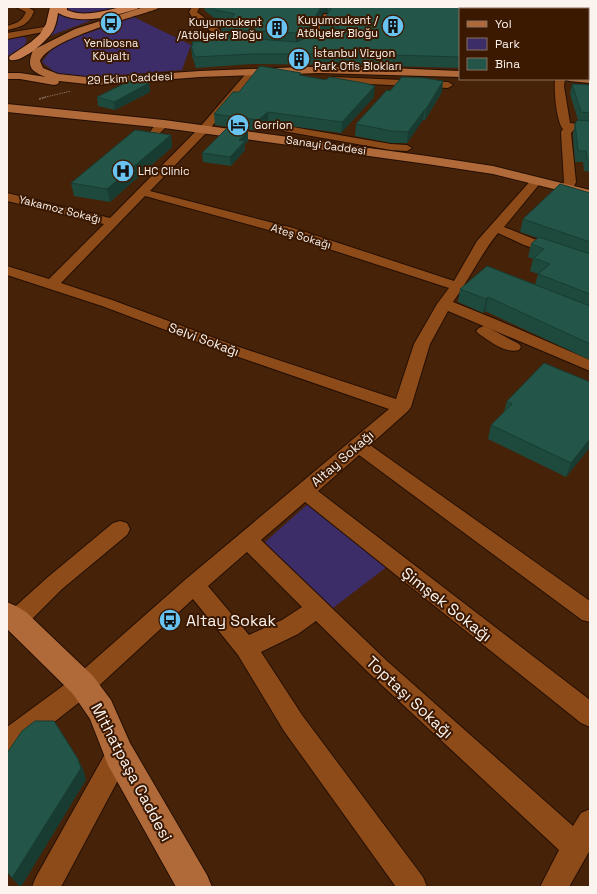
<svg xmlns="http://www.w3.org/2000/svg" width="597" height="894" font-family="'Space Grotesk',sans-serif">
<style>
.green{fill:#3c2c68}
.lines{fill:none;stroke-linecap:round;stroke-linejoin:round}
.minor-casing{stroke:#240f02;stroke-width:2}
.major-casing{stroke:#240f02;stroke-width:2}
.highway-casing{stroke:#240f02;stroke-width:2}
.path-far1{stroke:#896f5d;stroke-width:1;stroke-dasharray:1.5 1;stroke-linecap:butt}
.path{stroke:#896f5d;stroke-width:1.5;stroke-dasharray:2 1;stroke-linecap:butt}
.minor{fill:#8e4b1a;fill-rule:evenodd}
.major{fill:#b06939;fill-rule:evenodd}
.highway{fill:#c77d4e;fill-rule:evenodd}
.wall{fill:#1e4a3e;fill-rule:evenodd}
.shaded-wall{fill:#183c32}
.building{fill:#235648;stroke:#183c32}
.labels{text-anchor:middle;stroke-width:4;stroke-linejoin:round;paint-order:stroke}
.far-poi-label{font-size:11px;fill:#fbf3ee;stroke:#3b1800;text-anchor:start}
.far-street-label{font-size:11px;fill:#fbf3ee;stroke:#3b1800}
.street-label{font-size:13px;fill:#fbf3ee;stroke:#3b1800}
.near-street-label{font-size:16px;fill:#fbf3ee;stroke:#3b1800}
.near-poi-label{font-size:16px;fill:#fbf3ee;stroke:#3b1800;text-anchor:start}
</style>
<rect width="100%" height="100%" fill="#462209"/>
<!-- green -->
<g class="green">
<path d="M67,7H128C108,12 90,16 70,11Z"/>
<polygon points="59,12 103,16 47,37 57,25"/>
<polygon points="134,17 191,45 182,70 81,78 57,74 42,62 51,50 68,40"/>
<path d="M15,36L24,37L27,39C25,49 15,53 7,56V38Z"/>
<polygon points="310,502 388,566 329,611 265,542"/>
</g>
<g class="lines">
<!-- minor casing -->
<g class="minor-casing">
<g id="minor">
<path d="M16,7C23,7 29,6 34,11C29,25 21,27 7,30V26C16,23 22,22 26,12Z"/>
<polygon points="192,7 200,7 197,12 220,30 220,39 238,41 239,43 238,45 213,43 213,33 192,17 189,12"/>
<polygon points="555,7 569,7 569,9 558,9"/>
<rect x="575" y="7" width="8" height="2"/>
<polygon points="324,14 327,14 331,16 317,38 317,43 311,43 309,38"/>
<polygon points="50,26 54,28 53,30 7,39 7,33"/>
<polygon points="588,38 590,39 590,45 588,44"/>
<path d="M252,69L255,70L257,72L255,74L208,131L150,191L293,228L454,281L477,241L532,179H540L542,181L504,227L534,239L590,258V267L524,245L498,233C480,255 469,280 453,302L495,319L590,360V371L448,311L430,344L411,407L408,411L370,445L590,601V622L582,620L359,455L318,491L590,700V727L581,723L305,502L261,540L387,661L573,826L581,813L590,809V850L569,887H540L559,850L371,675L316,621L298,634L261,652L302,715L423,877L427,887H396L284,731L238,655L193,599L91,693L25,745L16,757L7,760V727L75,677L186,579L389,409L224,352L102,306L7,275V266L49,279L104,224L7,201V193L110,218L200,127L249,70ZM145,196L283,234L449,288L437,304L414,344L396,399L236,346L112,300L61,283ZM247,552L302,607L282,620L249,635L208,586Z"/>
<polygon points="334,77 448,82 453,85 448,88 331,82 329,80"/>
<path d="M555,79H565L564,86L570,123L590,125V131L575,129L571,133L576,182L572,191H564L562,188L564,182L561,132L563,129C556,121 554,90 555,79Z"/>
<path d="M164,121L168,122L169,124L159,134H151L150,132C153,127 158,122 164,121Z"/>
<polygon points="287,126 391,144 407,145 412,148 407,151 391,150 283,131 282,129 283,127"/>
<path d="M484,326L489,328L519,344L521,347L519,350C505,354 490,341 479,334L476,331L479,328Z"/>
<polygon points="120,521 127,523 130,529 127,535 62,589 24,627 16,630 8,627 8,613 48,577 113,523"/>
<polygon points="119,742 128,745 132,754 61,887 32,887 36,877 110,745"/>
</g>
</g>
<!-- major casing -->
<g class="major-casing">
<g id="major">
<path d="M144,7H159L157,9C134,17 49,39 40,61L43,68L58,74L96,78L200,71L302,67H367L460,71V77L319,73L200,77L96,85L59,81L58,84L54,85L20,79H7V73H20L46,77C29,71 27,66 33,50L75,29Z"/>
<polygon points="588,76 590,77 590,83 569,81 567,79 588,79"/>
<polygon points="7,104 164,120 427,156 493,166 590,190 590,198 493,174 427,164 164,128 7,112"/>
<polygon points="7,602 16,606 26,612 93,676 111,700 130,743 207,875 212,887 176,887 108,765 90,719 73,694 7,629"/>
</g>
</g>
<!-- highway casing -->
<g class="highway-casing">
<path id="highway" d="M50,7H67V10C85,18 104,10 123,7C128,6 134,7 139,7L137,9C113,16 82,26 58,13C57,19 56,25 53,31C47,41 22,63 10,60L9,58L10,56L31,42L40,34L46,24Z"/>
</g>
<!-- path-far1 -->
<polyline class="path-far1" points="42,98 71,91"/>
<!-- path -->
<polyline class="path" points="39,99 46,97"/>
<!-- minor -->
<use href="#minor" class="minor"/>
<!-- major -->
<use href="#major" class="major"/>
<!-- highway -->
<use href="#highway" class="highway"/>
</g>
<!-- wall -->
<g class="wall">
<path d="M204,7H555L460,9V68L355,65L252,64L196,68L192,56L191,46H192V42L207,41L217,36L221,37V29L227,22L217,20L205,11ZM323,13H328L320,26V34L309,37Z"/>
<polygon points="587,7 590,7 590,17 588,9"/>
<polygon points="588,45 590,45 590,68 589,68 588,64"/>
<polygon points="301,73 301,75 374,97 341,133 268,123 259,131 215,125 214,114 239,92"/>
<polygon points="149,83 150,92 115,110 98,106 97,97"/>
<polygon points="572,84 590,85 590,172 584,171 583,162 575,162 573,134 575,123 578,120 570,94"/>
<polygon points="442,92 425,120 423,120 407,143 391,143 355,136 356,124"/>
<polygon points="248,132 248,141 245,144 245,150 231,166 203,162 202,153"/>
<polygon points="171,135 172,147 110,202 74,196 71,183"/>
<polygon points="590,193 590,360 485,311 483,313 458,302 460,289 535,285 538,274 530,271 533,259 528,257 531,244 538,238 520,232 523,219"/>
<polygon points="507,401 590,447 566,477 488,439 491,425 504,412"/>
</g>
<!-- shaded-wall -->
<g class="shaded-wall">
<polygon points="321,7 328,7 328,13 323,13 308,39 296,44 296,33"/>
<polygon points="443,81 442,92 425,120 426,109"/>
<polygon points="149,83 150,92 115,110 114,102"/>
<polygon points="375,86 374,97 341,133 342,122"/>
<polygon points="425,109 423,120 407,143 408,132"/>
<polygon points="268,112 268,123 259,131 258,120"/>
<polygon points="248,132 248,141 245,144 245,150 231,166 230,157 239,140"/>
<polygon points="171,135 172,147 110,202 107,189"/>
<polygon points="488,297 485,311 483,313 486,299"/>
<polygon points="590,439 590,447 566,477 571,463"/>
<polygon points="78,759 84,771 86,780 21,887 20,887 12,878"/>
</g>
<!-- building -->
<g class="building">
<polygon points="212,7 321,7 308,29 296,33 221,29 235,14 216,10"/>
<polygon points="332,7 555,7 555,9 460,9 460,57 356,54 252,54 195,57 191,46 193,45 192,42 207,41 214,35 217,36 297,42 315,34 336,34 342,30 337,26 320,26"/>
<polygon points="260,66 301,73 299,75 326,80 329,77 364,83 375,86 342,122 268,112 258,120 214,114 233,92 239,92"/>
<polygon points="144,74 149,83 114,102 97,97 141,75"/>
<polygon points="402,77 424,78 443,81 426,109 425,109 408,132 392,131 356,124 387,90 390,91"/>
<polygon points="572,84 590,85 590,113 581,112"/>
<polygon points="578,120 590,121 590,160 587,160 586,151 578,151 575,123"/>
<polygon points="226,129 248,132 239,140 245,141 230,157 202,153"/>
<polygon points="135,130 171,135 107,189 71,183"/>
<polygon points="560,184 590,193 590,242 523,219"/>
<polygon points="539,237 590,254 590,294 538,274 550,264 534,258 544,249 531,244"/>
<polygon points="487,266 590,306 590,344 488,297 486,299 460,289"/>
<polygon points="544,363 590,382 590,439 571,463 491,425 512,404 507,401"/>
<polygon points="35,721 54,721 78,759 81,768 12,878 7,872 7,753 22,731"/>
</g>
<!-- icons -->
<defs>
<g id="bus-disc" transform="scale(1.15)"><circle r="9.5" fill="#69c3f1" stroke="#3b1800"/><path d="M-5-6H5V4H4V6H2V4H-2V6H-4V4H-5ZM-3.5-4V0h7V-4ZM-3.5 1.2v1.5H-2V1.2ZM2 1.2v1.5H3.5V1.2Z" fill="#111"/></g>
<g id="building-disc" transform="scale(1.15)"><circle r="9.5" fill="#69c3f1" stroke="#3b1800"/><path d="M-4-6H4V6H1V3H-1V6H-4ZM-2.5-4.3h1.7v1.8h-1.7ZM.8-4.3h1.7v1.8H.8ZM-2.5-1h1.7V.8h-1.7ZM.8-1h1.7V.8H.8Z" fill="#111"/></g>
<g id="hotel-disc" transform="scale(1.15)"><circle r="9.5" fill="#69c3f1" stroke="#3b1800"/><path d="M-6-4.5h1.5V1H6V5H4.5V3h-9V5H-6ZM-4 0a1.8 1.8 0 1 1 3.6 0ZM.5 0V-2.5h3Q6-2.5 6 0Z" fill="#111"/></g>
<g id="hospital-disc" transform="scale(1.15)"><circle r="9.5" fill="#69c3f1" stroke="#3b1800"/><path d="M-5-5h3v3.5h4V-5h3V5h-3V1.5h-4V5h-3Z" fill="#111"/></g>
</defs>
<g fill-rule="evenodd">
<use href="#bus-disc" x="111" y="23"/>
<use href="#building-disc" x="393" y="26"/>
<use href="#building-disc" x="277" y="28"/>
<use href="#building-disc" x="299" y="59"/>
<use href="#hotel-disc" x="238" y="125"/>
<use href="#hospital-disc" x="123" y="171"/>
<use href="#bus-disc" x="170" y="620"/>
</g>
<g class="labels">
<!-- far-poi labels -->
<g class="far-poi-label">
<text x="378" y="24" text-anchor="end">Kuyumcukent /<tspan x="378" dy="13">Atölyeler Bloğu</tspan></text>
<text x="262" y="26" text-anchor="end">Kuyumcukent<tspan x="262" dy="13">/Atölyeler Bloğu</tspan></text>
<text x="111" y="47" text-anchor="middle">Yenibosna<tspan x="111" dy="13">Köyaltı</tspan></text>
<text x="314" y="57">İstanbul Vizyon<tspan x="314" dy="13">Park Ofis Blokları</tspan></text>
<text x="254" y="129">Gorrion</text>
<text x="138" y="175">LHC Clinic</text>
</g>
<!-- far-street labels -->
<g class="far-street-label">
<text transform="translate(130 78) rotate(-3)" y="4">29 Ekim Caddesi</text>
<text transform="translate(326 145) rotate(8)" y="4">Sanayi Caddesi</text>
<text transform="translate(60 209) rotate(14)" y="4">Yakamoz Sokağı</text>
<text transform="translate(301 236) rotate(17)" y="4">Ateş Sokağı</text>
</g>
<!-- street labels -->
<g class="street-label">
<text transform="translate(204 339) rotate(20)" y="5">Selvi Sokağı</text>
<text transform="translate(342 458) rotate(-41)" y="5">Altay Sokağı</text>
</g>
<!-- near-street labels -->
<g class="near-street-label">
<text transform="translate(447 604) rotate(38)" y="6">Şimşek Sokağı</text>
<text transform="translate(410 697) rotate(43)" y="6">Toptaşı Sokağı</text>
<text transform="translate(132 772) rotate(62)" y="6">Mithatpaşa Caddesi</text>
</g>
<!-- near-poi labels -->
<g class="near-poi-label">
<text x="186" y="626">Altay Sokak</text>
</g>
</g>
<!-- border -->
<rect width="597" height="894" fill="none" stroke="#fbf3ee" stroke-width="16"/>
<!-- legend -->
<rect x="459" y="8" width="130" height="72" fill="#3b1800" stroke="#88705f"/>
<rect x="467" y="21" width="20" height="6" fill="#b06939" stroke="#88705f"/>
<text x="495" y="28" font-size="12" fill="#fbf3ee">Yol</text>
<rect x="467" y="38" width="20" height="12" fill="#3c2c68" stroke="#88705f"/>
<text x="495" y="48" font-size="12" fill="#fbf3ee">Park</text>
<rect x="467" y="58" width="20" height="12" fill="#235648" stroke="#88705f"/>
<text x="495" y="68" font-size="12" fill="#fbf3ee">Bina</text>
</svg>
